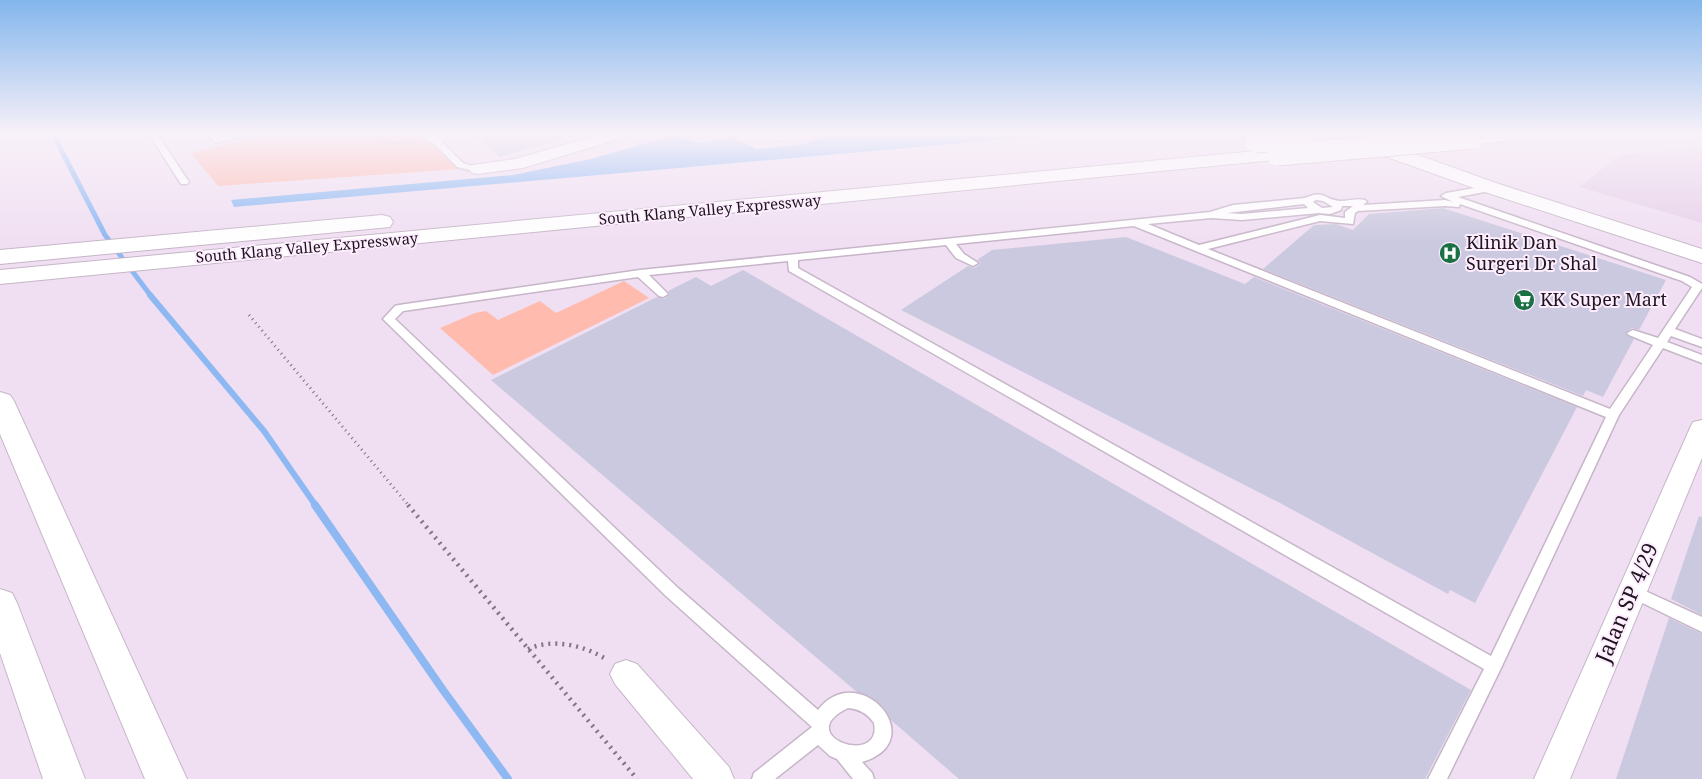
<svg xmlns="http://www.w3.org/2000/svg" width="1702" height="779" font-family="'Noto Serif',serif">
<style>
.built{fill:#e7d1e9}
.green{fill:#febbae}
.water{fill:#8db8f2}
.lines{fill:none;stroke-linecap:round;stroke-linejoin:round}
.stream-far2{stroke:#8db8f2;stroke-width:5}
.stream-far1{stroke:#8db8f2;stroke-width:6}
.stream{stroke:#8db8f2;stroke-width:8}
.building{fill:#cbc9df}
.service-casing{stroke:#c6b6c8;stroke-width:3}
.minor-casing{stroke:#c6b6c8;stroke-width:2}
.secondary-casing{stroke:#c6b6c8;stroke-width:2}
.motorway-casing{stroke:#c6b6c8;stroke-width:2}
.path-far2{stroke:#827683;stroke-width:2.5;stroke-dasharray:1 3;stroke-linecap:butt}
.path-far1{stroke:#827683;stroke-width:3;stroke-dasharray:1 4;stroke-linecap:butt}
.path{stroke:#827683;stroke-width:4.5;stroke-dasharray:2 5;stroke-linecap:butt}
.service{fill:#fff;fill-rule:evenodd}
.minor{fill:#fff;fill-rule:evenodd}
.secondary{fill:#fff;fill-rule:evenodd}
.motorway{fill:#fff;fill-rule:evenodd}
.motorway-bridge-casing{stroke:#c6b6c8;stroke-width:23;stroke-linecap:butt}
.motorway-bridge{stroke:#fff;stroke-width:21}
.labels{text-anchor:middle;stroke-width:4;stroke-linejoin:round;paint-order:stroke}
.far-street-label{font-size:15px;fill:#1d171d;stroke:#feecff}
.poi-label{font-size:18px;fill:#1d171d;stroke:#feecff;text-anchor:start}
.near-street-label{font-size:21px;fill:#1d171d;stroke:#feecff}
</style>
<rect width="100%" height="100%" fill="#f0dff2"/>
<!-- built -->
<polygon class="built" points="1702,148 1702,223 1579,187 1620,155"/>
<!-- green -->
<g class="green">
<polygon points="268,134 423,134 460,169 218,186 191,153"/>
<polygon points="624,281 649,298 493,375 440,328 475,313 486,311 498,320 540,301 556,313"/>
</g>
<!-- water -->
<polygon class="water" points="831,134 1066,134 234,207 231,200 513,175 591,159 674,135 701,143 732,137 756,149 801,145"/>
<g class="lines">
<!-- stream-far2 -->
<polyline class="stream-far2" points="53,134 105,235 151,296"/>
<!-- stream-far1 -->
<polyline class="stream-far1" points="150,295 264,431 316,506"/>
<!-- stream -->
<polyline class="stream" points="315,505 443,690 508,779"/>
</g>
<!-- building -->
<g class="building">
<polygon points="475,134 562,134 563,139 499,157"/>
<polygon points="1443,208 1666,280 1639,330 1632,328 1625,333 1634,339 1603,397 1586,390 1583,396 1263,269 1314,225 1336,224 1353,230 1369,214"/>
<polygon points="1126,237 1245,284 1254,277 1577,407 1475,603 1450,590 1448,594 1280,503 901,310 968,266 974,268 979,265 980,262 977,260 992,250"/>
<polygon points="743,270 1471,690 1425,779 959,779 892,721 883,707 870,696 858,693 491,380 657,297 664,299 670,294 668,291 696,277 711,286"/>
<polygon points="1699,516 1702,517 1702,615 1671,599"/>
<polygon points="1669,618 1702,634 1702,779 1616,779"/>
</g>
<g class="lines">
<!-- service casing -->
<g class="service-casing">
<g id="service">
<polygon points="149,134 157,134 189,182 187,184 181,184"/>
<polygon points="209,134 217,134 220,137 235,134 250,134 217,143 214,142"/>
<polygon points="425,134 434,134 463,163 483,169 478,172 457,167"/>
<path d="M1492,185L1497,188L1495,190L1458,197L1690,277L1702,284V288L1675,329L1702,339V347L1671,336L1667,342L1702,355V363L1663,348L1619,415L1502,666L1447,779H1428L1484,669L789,271L788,261L649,275L668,294L663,297L659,296L638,277L403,311L395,319L678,588L818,710C859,657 933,741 862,762L872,773L874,779H853L837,759L830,756L818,745L775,779H752L754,773L812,727L666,596L383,319L395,306L399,305L640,270L1210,212L1233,205L1305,198C1324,189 1325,200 1340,201C1349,201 1357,198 1365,200L1367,202L1363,205L1445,200L1453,202L1441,196L1446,193ZM1316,200L1323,201L1333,207L1322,208L1313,202ZM1304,204L1308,208L1242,214L1227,213ZM1460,204L1682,281L1692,287L1658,338L1633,330L1627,333L1629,335L1653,345L1610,409L1208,249L1320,221L1353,224L1355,213L1358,211L1445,206L1459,207ZM1342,206H1353L1345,212V218L1320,215L1199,245L1148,224L1211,218L1242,220L1319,213L1330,214L1341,210ZM1134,226L1606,417L1491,656L798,268V260L946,245L956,258L973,266L978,263L964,254L956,244ZM848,708C859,709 867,713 874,723C883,768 790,736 848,708Z"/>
<polygon points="1632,585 1702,617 1702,632 1626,595 1624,591 1626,587"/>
</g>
</g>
<!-- minor casing -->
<g class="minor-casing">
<g id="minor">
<polygon points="430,134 457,134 455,137 433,143 427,141 425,138"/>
<polygon points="602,134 627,134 625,137 523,168 478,174 472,173 469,169 472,165 515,159"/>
<polygon points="761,134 800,134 798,137 781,141 763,137"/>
<polygon points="1702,420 1702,458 1570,779 1534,779 1690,428 1693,422"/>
<polygon points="626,660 637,664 729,767 734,779 693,779 615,684 610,674 615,664"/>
</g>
</g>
<!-- secondary casing -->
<g class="secondary-casing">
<polygon id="secondary" points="1332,134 1359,134 1499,184 1702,249 1702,263 1485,192 1334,138"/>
</g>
<!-- motorway casing -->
<g class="motorway-casing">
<g id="motorway">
<path d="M1467,134H1518L1516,138C1501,141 1482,146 1467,142L1465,138Z"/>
<polygon points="1277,149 1284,151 1287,155 1284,159 0,284 0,270"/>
<polygon points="382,215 390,217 393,222 390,227 0,264 0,250"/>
<polygon points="0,392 10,395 14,401 187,779 145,779 0,434"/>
<polygon points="0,589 12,593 17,603 85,779 43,779 0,653"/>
</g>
</g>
<!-- path-far2 -->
<path class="path-far2" d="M373,134C387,144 400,145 417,142"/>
<!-- path-far1 -->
<polyline class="path-far1" points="249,315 409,506"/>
<!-- path -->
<g class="path">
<polyline points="408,505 637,779"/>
<path d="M528,649C553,638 583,645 606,659"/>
</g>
<!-- service -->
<use href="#service" class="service"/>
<!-- minor -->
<use href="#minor" class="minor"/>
<!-- secondary -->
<use href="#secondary" class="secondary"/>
<!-- motorway -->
<use href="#motorway" class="motorway"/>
<!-- motorway-bridge casing -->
<g class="motorway-bridge-casing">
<g id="motorway-bridge">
<polyline points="1256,142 1302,138"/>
<polyline points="1277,155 1474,138"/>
</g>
</g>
<!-- motorway-bridge -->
<use href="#motorway-bridge" class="motorway-bridge"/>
</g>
<!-- sky -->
<linearGradient id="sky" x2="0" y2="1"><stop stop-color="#83b6ec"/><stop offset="0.55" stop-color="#f8f1f9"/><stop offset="1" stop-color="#f8f1f9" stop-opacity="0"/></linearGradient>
<rect width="1702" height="243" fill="url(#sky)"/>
<!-- icons -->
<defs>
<g id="hospital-disc" transform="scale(1.125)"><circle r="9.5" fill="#1a7144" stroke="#feecff"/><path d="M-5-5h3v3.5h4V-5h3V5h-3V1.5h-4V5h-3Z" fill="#fff"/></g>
<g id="supermarket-disc" transform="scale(1.125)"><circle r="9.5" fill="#1a7144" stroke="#feecff"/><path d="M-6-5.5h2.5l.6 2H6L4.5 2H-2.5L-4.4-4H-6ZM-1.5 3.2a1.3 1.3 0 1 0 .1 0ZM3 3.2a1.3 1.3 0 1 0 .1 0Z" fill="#fff"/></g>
</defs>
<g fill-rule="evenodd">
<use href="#hospital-disc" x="1450" y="253"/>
<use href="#supermarket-disc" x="1524" y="300"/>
</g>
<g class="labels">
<!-- far-street labels -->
<g class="far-street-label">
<text transform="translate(710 210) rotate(-5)" y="5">South Klang Valley Expressway</text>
<text transform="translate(307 248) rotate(-5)" y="5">South Klang Valley Expressway</text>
</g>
<!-- poi labels -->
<g class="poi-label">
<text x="1466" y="249">Klinik Dan<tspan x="1466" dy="21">Surgeri Dr Shal</tspan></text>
<text x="1540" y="306">KK Super Mart</text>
</g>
<!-- near-street labels -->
<g class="near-street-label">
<text transform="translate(1627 603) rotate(-67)" y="7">Jalan SP 4/29</text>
</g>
</g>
</svg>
